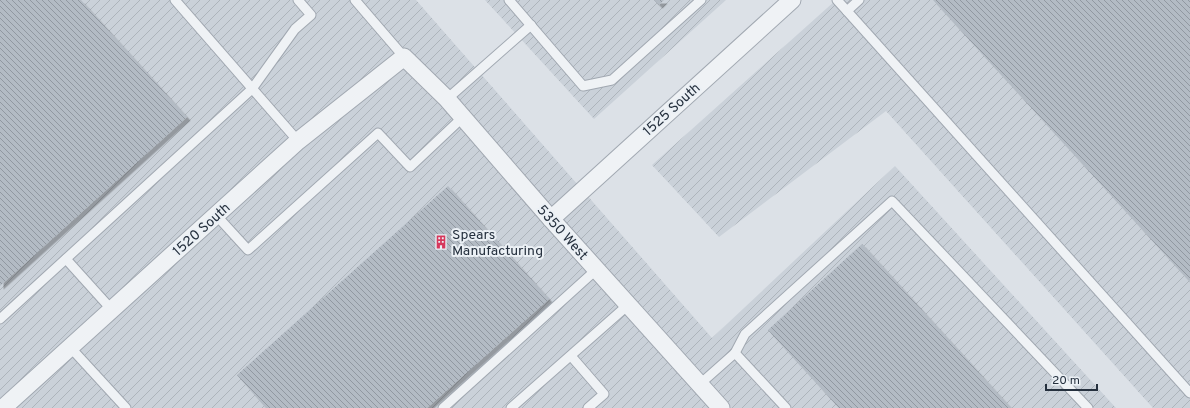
<svg xmlns="http://www.w3.org/2000/svg" width="1190" height="408" font-family="Overpass,sans-serif">
<style>
.industrial{fill:url(#industrial-furrows)}
.building{fill:url(#building-back-hatch);filter:url(#shadow)}
.lines{fill:none;stroke-linecap:round;stroke-linejoin:round}
.lane-casing{stroke:#a1a8b1;stroke-width:11}
.street-casing{stroke:#a1a8b1;stroke-width:19}
.lane{stroke:#eff2f5;stroke-width:9}
.street{stroke:#eff2f5;stroke-width:17}
.labels{text-anchor:middle;stroke-width:4;stroke-linejoin:round;paint-order:stroke}
.street-label{font-size:14px;fill:#25303e;stroke:#ebf0f5}
.poi-label{font-size:14px;fill:#25303e;stroke:#ebf0f5;text-anchor:start}
</style>
<defs>
<pattern id="industrial-furrows" width="10" height="10" patternUnits="userSpaceOnUse"><rect width="10" height="10" fill="#cad1d9"/><path d="M-1 1l2-2M0 10L10 0M9 11l2-2" fill="none" stroke="#adb4bb"/></pattern>
<pattern id="building-back-hatch" width="6" height="6" patternUnits="userSpaceOnUse"><rect width="6" height="6" fill="#b3bbc4"/><path d="M-1 5l2 2M0 0l6 6M5-1l2 2" fill="none" stroke="#9198a1"/></pattern>
<filter id="shadow"><feDropShadow dx="3.5" dy="3.5" stdDeviation="0" flood-color="#0004"/></filter>
</defs>
<rect width="100%" height="100%" fill="#dce1e7"/>
<!-- industrial -->
<g class="industrial">
<polygon points="0,0 416,0 712,338 895,166 1116,408 0,408"/>
<polygon points="485,0 726,0 594,119"/>
<polygon points="836,0 1190,0 1190,408 1153,408 886,111 719,237 652,165"/>
</g>
<!-- building -->
<g class="building">
<polygon points="0,0 81,0 187,117 0,286"/>
<polygon points="654,0 664,0 659,5"/>
<polygon points="933,0 1190,0 1190,282"/>
<polygon points="448,186 549,299 427,408 266,408 237,375"/>
<polygon points="862,244 1011,408 839,408 768,330"/>
</g>
<g class="lines">
<!-- lane casing -->
<g class="lane-casing">
<g id="lane">
<polyline points="175,0 298,141"/>
<polyline points="355,0 404,57"/>
<polyline points="509,0 583,86 612,80 701,0"/>
<polyline points="837,0 847,11"/>
<polyline points="859,0 847,11 1190,393"/>
<polyline points="447,99 531,25"/>
<polyline points="216,215 248,250 378,133 410,167 463,117"/>
<polyline points="66,259 112,310"/>
<polyline points="0,319 252,89 295,29 311,15 298,0"/>
<polyline points="70,347 126,408"/>
<polyline points="735,353 745,334 892,201 1088,408"/>
<polyline points="571,356 604,394 588,408"/>
<polyline points="700,384 735,353 786,408"/>
<polyline points="443,408 597,269"/>
<polyline points="511,408 628,305"/>
</g>
</g>
<!-- street casing -->
<g class="street-casing">
<g id="street">
<polyline points="551,219 792,0"/>
<polyline points="3,408 298,141 404,57 447,99 551,219 721,408"/>
</g>
</g>
<!-- lane -->
<use href="#lane" class="lane"/>
<!-- street -->
<use href="#street" class="street"/>
</g>
<!-- icons -->
<defs>
<g id="building-bare" transform="scale(1.08)"><path d="M-4-6H4V6H1V3H-1V6H-4ZM-2.5-4.3h1.7v1.8h-1.7ZM.8-4.3h1.7v1.8H.8ZM-2.5-1h1.7V.8h-1.7ZM.8-1h1.7V.8H.8Z" fill="#d6385c" stroke="#ebf0f5" stroke-width="2.5" paint-order="stroke"/></g>
</defs>
<g fill-rule="evenodd">
<use href="#building-bare" x="441" y="242"/>
</g>
<g class="labels">
<!-- street labels -->
<g class="street-label">
<text transform="translate(671 109) rotate(-42)" y="5">1525 South</text>
<text transform="translate(201 229) rotate(-42)" y="5">1520 South</text>
<text transform="translate(563 232) rotate(48)" y="5">5350 West</text>
</g>
<!-- poi labels -->
<g class="poi-label">
<text x="452" y="239">Spears<tspan x="452" dy="16">Manufacturing</tspan></text>
</g>
</g>
<!-- scale -->
<path d="M1046 384v6h51v-6" fill="none" stroke="#25303e" stroke-width="2"/>
<text x="1052" y="384" font-size="12" fill="#25303e" stroke="#ebf0f5" stroke-width="3" paint-order="stroke">20 m</text>
</svg>
